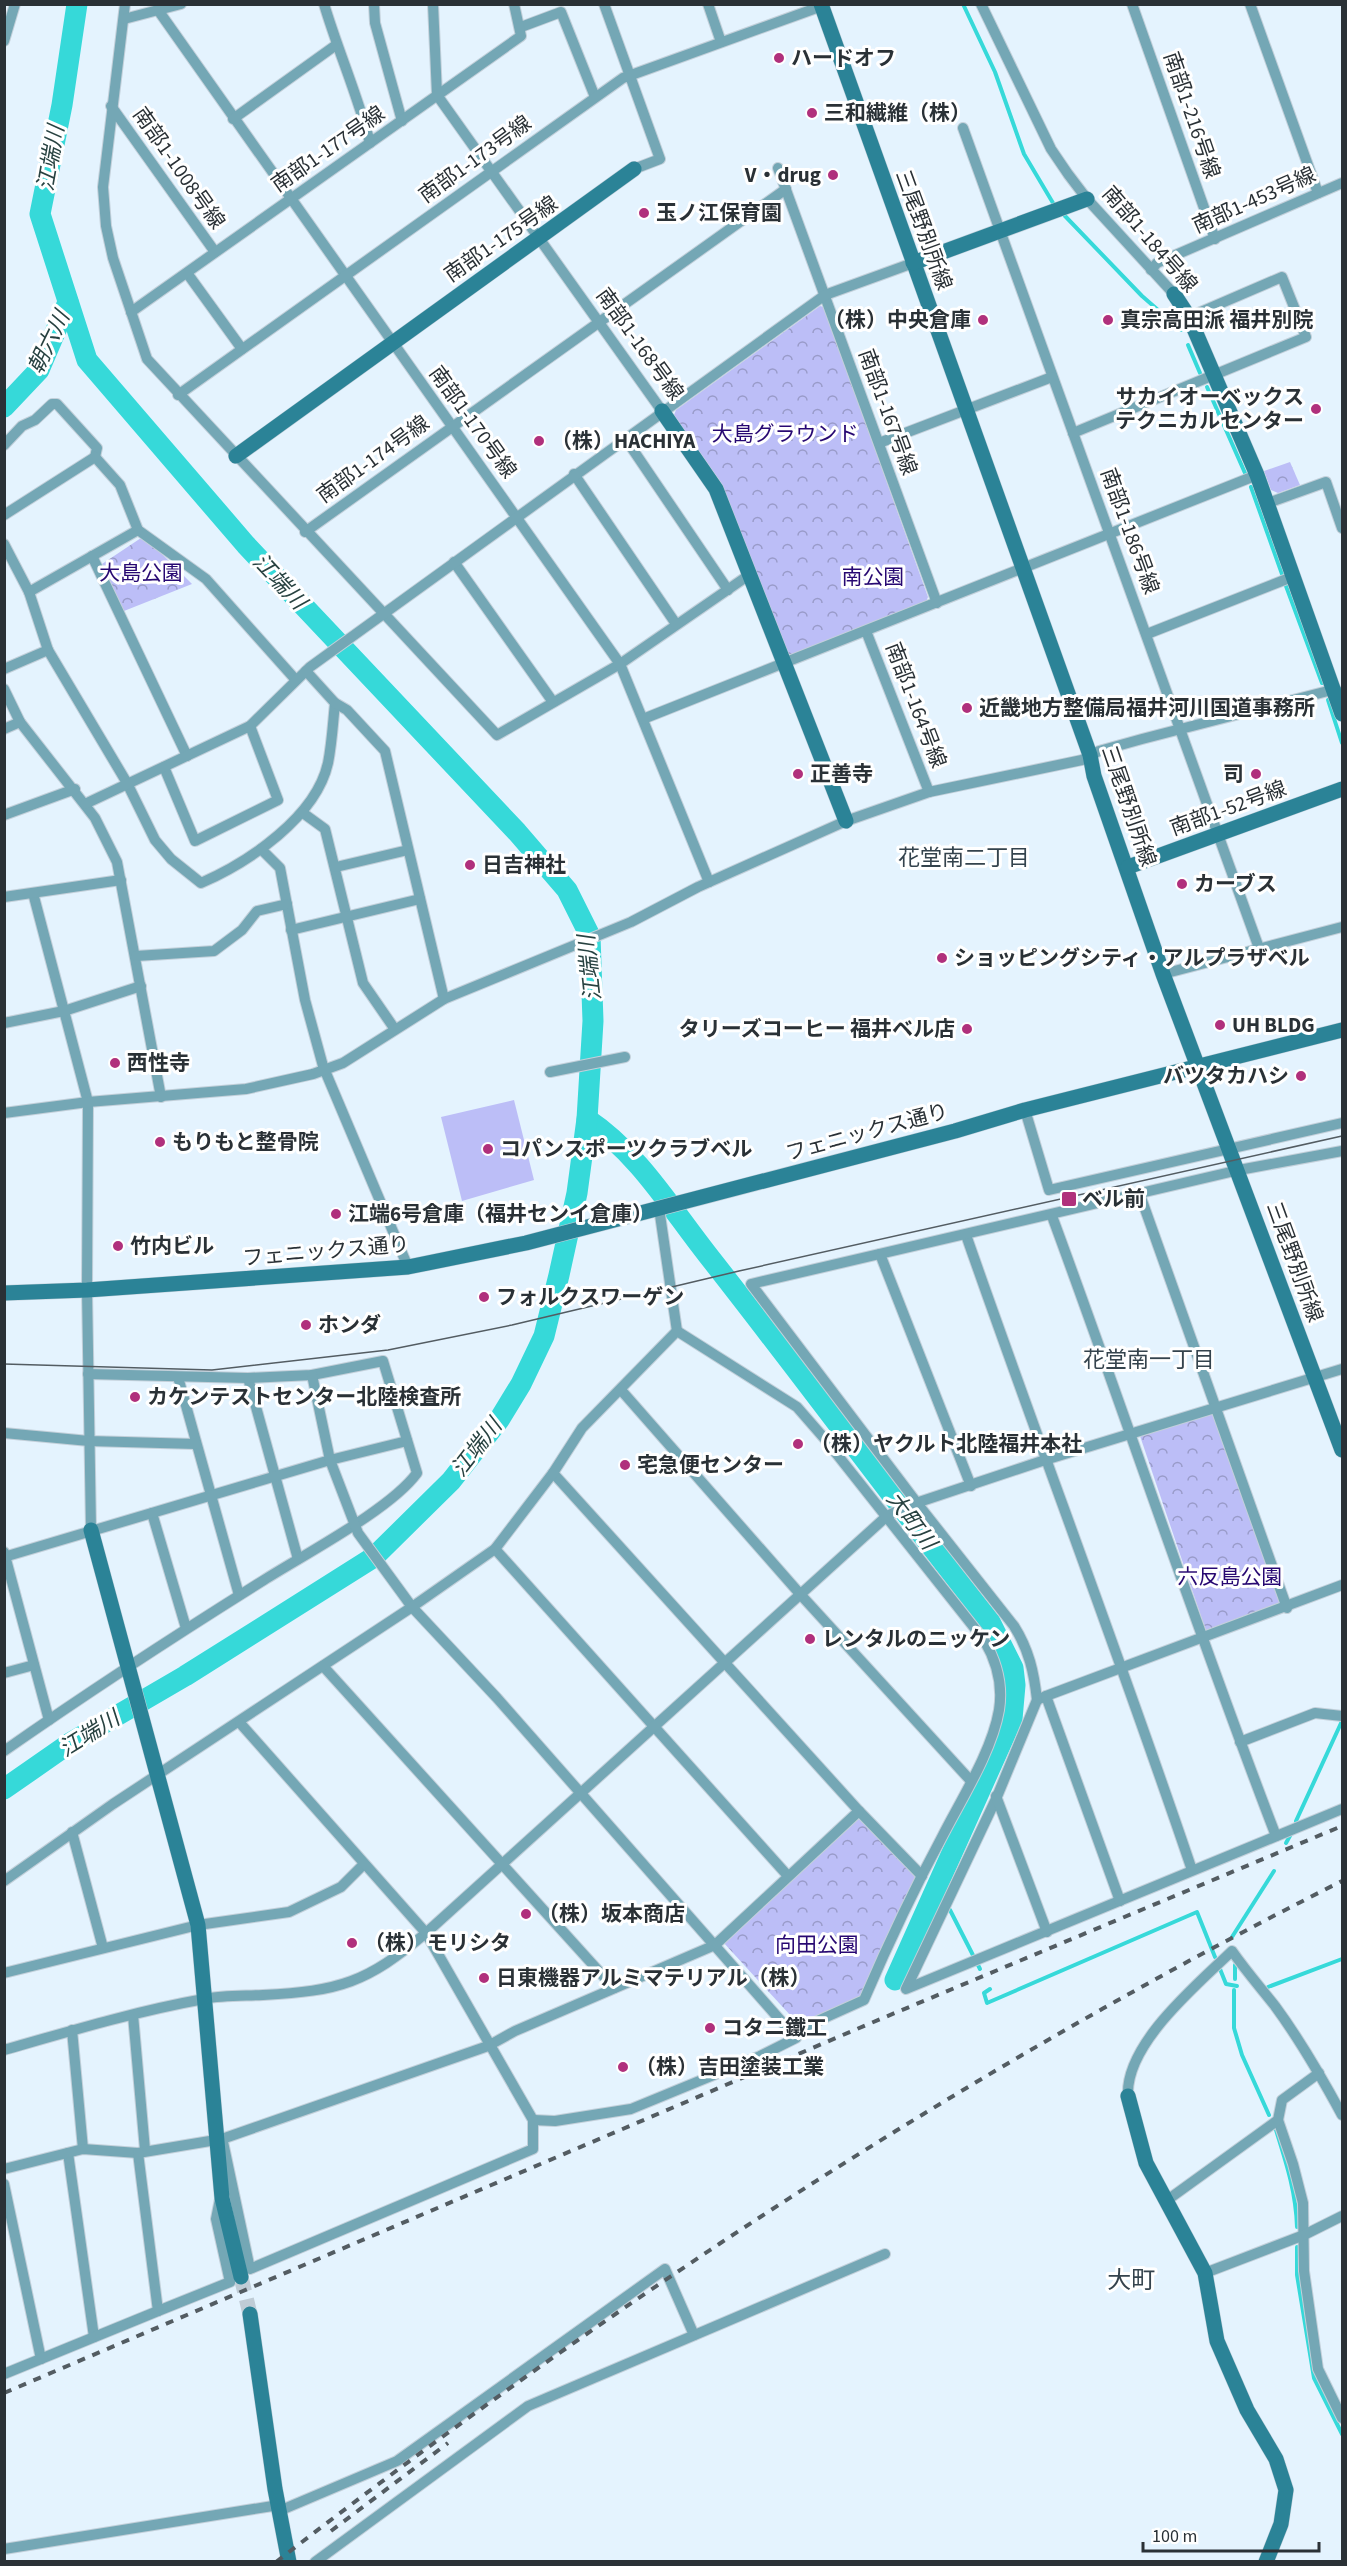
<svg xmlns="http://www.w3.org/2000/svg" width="1347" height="2566" font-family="'Source Sans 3','Noto Sans JP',sans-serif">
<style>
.grass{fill:#bcbef7}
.forest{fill:url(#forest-crowns)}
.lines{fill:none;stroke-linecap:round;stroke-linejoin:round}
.stream{stroke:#36d9d9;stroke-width:4}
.river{stroke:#36d9d9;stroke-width:21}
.secondary-tunnel{stroke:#bfccd6;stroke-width:15;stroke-dasharray:15 8;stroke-linecap:butt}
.street-casing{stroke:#c3d0da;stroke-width:12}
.secondary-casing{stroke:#c3d0da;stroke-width:16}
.street{stroke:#74a7b5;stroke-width:10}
.secondary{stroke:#2b8397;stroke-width:15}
.tram{stroke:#535c62;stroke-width:1.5}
.rail{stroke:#535c62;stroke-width:4;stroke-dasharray:8 8;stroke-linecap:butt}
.poi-dot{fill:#b0307c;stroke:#fff;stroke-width:2}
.labels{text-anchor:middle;stroke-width:6;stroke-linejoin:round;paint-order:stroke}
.poi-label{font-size:21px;font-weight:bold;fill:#2a3136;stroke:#fff;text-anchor:start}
.street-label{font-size:21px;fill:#2a3136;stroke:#fff}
.park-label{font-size:21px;fill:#270872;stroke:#fff}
.water-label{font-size:22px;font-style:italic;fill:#284241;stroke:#fff}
.neighbourhood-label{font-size:22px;fill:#34434d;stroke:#fff}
.quarter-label{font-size:24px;fill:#34434d;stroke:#fff}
</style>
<defs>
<pattern id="forest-crowns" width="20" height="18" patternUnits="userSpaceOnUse" patternTransform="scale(1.5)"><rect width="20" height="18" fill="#bcbef7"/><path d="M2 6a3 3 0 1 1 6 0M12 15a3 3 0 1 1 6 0" fill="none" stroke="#999bc9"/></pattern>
</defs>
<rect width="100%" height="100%" fill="#e4f3fe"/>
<!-- grass -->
<polygon class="grass" points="514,1100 534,1180 462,1201 441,1117"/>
<!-- forest -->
<g class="forest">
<polygon points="820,306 824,307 928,597 926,602 791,655 787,653 722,484 674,415 676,410"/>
<polygon points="1290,462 1300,485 1278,493 1271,490 1264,471"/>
<polygon points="144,536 192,584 124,611 102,564"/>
<polygon points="1213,1413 1281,1603 1206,1631 1140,1436"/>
<polygon points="857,1817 922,1876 864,2000 802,2028 723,1942"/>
</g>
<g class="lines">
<!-- stream -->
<g class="stream">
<polyline points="963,4 995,72 1024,154 1053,203"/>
<polyline points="1065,216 1142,296 1181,330"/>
<polyline points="1188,345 1200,373"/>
<polyline points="1207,387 1245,473"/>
<polyline points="1251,487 1282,574"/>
<polyline points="1286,586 1322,683"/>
<polyline points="1328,700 1342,743"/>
<polyline points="1296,1821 1342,1721"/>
<polyline points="1286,1843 1291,1834"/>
<polyline points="929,1899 950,1910 980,1969"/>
<polyline points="1232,1937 1274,1871"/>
<polyline points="1220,1969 1226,1984 1237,1986"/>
<polyline points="1235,1979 1235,1965"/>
<polyline points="1268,1987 1342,1959"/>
<polyline points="990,1989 984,1993 987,2003 1197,1912 1215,1957"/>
<polyline points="1234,1990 1234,2028 1242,2055 1269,2115"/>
<path d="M1276,2130C1286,2162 1296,2192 1297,2227"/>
<polyline points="1297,2247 1297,2275 1314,2378 1342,2434"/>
</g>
<!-- river -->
<g class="river">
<polyline points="4,407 39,370 68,302"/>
<path d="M587,1119C638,1153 670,1207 707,1254C803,1376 894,1500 990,1622L1013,1668L1015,1685L1012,1719L895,1980"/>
<polyline points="4,1789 70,1743 185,1676 374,1557 451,1481 499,1420 521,1384 544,1336 559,1275 577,1193 587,1119 593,1021 590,936 567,890 517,832 246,545 87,360 40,214 62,105 77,4"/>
</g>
<!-- secondary-tunnel -->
<polyline class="secondary-tunnel" points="241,2277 250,2314"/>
<!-- street casing -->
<g class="street-casing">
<g id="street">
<polyline points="125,4 103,187 106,226 113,258 147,359 497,735 620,664 749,575"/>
<path d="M324,4C338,51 358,96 370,143"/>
<polyline points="374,4 375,23 402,121"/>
<polyline points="433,4 437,95 662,411"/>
<polyline points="604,4 660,159 634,169"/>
<polyline points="708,4 721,42"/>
<polyline points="981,4 1051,149 1068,174 1087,199 1174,294"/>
<polyline points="1132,4 1215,239"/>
<polyline points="1250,4 1318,193"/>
<polyline points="158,10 620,664 709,882"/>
<polyline points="124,19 181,4"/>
<polyline points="521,27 561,12 595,97"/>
<polyline points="4,41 15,4"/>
<polyline points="111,106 215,252"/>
<polyline points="233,119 336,45"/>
<polyline points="963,128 1259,948"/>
<polyline points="778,168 937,603"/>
<polyline points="1151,270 1157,263 1342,183"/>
<polyline points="187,273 242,349"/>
<polyline points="131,312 521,36 514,4"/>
<polyline points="178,395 623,78 822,6"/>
<polyline points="1073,433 1306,337 1282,277 1189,317"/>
<polyline points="625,438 728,590"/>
<polyline points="879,443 1052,377"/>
<polyline points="4,445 22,426 35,420 52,404 57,404 97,448 95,457"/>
<polyline points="574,474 676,624"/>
<polyline points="1268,503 1326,482 1342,528"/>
<polyline points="4,515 95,457 120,485 138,530 206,579 295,679"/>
<polyline points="305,532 786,189"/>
<path d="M4,544L29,592L48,650L127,783L155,840L171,859L201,883C249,862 316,817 328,763C332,743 333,722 335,703L306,671"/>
<polyline points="92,556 187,756"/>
<polyline points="454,562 553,702"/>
<polyline points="29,592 138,530"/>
<polyline points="866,631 929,792"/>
<polyline points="1147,634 1292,577"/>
<polyline points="4,669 48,650"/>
<polyline points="4,689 20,722 95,818 117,862 161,1097"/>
<polyline points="335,703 347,710 385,751 444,999"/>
<polyline points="643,719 1257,475"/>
<polyline points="4,729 20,722"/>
<polyline points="164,767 195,841 278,800 250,726"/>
<polyline points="85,804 250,726 310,667 825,295 913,263"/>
<polyline points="303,813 325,829 363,983 394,1028"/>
<polyline points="4,815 75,789"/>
<polyline points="261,849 280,868 305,1000 323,1066 408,1267"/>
<polyline points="336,867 408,850"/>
<polyline points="33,893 88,1102 87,1290 91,1530"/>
<polyline points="4,897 121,880"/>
<polyline points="291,930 420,899"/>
<polyline points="136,956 214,951 242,930 257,911 287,904"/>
<polyline points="1163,974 1342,927"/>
<polyline points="4,1023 64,1011 141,986"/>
<polyline points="550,1072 625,1057"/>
<polyline points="1025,1110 1049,1190 1342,1123"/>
<polyline points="4,1113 88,1102 246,1089 313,1074 343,1063 444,999 631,922 698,887 846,821 929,792 1082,760 1099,751 1142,739 1328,691 1342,692"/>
<polyline points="1140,1195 1287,1608"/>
<polyline points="659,1208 677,1331"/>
<path d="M1052,1216C1128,1422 1197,1631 1276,1836"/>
<path d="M966,1235C1040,1447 1120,1657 1192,1870"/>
<polyline points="880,1254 971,1486"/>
<polyline points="178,1377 239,1595"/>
<polyline points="248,1378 298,1559"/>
<polyline points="621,1390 800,1594 971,1781"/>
<polyline points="4,1433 89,1441 196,1444"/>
<polyline points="553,1473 859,1811 922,1876"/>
<polyline points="152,1513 186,1628"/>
<polyline points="495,1549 788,1876"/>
<polyline points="4,1552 49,1720"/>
<polyline points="4,1557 330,1460 407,1441"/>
<polyline points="323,1666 614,1988"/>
<polyline points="4,1673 34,1665"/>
<path d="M1046,1696L1037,1700C1034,1672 1029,1650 1014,1626L917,1503L751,1284L1239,1170L1342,1151"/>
<polyline points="1037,1700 996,1799 906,1989 1342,1809"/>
<polyline points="1240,1742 1315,1713 1342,1716"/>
<path d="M4,1751C90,1691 176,1635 264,1580C305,1554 391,1509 417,1473L383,1361L312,1375L248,1378L88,1374"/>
<polyline points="996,1796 1047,1932"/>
<polyline points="72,1832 103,1948"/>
<polyline points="4,1881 113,1804 412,1607 358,1533 330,1460 312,1375"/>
<polyline points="1120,1901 1046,1696 1342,1585"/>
<polyline points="4,1973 198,1925 289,1912 341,1887 364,1864"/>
<polyline points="133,2015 145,2150"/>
<polyline points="72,2030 83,2149"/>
<path d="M4,2050C70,2031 137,2011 204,1999C223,1995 244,1996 263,1995C340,1991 366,1983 426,1933L887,1516L910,1505L1045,1460L1342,1369"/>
<path d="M1128,2096C1125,2044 1197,1985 1232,1951C1246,1971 1260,1987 1275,2006C1300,2040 1322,2078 1342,2115"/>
<path d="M533,2120L555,2121L631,2109L760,2056L796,2038L802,2028L864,2000C888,1944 914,1889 943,1835C962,1798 992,1751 999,1710C1003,1685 997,1662 984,1640L824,1438L797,1407L677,1331L582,1428L553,1473L495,1549L412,1607L497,1698L796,2038"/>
<polyline points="1278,2120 1293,2164 1303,2203 1304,2271 1318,2369 1342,2418"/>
<polyline points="223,2142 250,2269 533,2149 533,2120 426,1933 240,1723"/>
<polyline points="68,2153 94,2337"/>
<polyline points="4,2169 83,2149 138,2153 222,2139 488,2046 515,2031 715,1945 859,1811"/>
<polyline points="4,2184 41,2359"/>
<polyline points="1166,2201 1278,2120 1282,2100 1319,2073"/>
<polyline points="1205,2273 1304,2235 1342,2216"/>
<polyline points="158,2311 230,2282 216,2219 220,2199"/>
<polyline points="4,2374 158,2311 138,2153"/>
<polyline points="279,2511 397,2461 665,2269 694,2335"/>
<polyline points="4,2549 279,2505"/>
<polyline points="315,2562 528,2406 885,2254"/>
</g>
</g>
<!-- secondary casing -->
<g class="secondary-casing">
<g id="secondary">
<polyline points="821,4 1090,755 1094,776 1163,974 1342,1450"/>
<polyline points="913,263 1087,199"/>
<polyline points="1174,294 1189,317 1257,475 1342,714"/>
<polyline points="662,411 716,489 846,821"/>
<polyline points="236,456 634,169"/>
<polyline points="1128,867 1342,789"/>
<polyline points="4,1293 87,1290 408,1267 526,1243 955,1131 1025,1110 1342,1030"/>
<polyline points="91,1530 198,1925 222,2198 241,2277"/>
<polyline points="1128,2096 1146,2163 1205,2273 1217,2341 1247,2410 1276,2459 1286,2490 1281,2524 1266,2562"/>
<polyline points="250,2314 275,2489 289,2562"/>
</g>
</g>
<!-- street -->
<use href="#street" class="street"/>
<!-- secondary -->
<use href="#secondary" class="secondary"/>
<!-- tram -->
<polyline class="tram" points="4,1364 212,1370 388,1350 512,1325 739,1271 1342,1136"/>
<!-- rail -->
<g class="rail">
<polyline points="4,2393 871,2023 1342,1826"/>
<polyline points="331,2531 448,2443"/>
<path d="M276,2562C610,2304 966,2070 1342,1881"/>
</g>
</g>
<!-- markers -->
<g class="poi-dot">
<circle cx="779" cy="58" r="6"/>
<circle cx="812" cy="113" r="6"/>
<circle cx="833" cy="175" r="6"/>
<circle cx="644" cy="213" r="6"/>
<circle cx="983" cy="320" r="6"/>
<circle cx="1108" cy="320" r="6"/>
<circle cx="1316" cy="409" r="6"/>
<circle cx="539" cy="441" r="6"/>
<circle cx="967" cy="708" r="6"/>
<circle cx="798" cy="774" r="6"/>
<circle cx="1256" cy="774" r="6"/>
<circle cx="470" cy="865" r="6"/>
<circle cx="1182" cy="884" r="6"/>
<circle cx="942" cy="958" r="6"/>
<circle cx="1220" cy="1025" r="6"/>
<circle cx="967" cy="1029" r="6"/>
<circle cx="115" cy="1063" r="6"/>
<circle cx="1301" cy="1076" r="6"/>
<circle cx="160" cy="1142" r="6"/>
<circle cx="488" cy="1149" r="6"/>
<rect x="1061" y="1191" width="16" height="16" rx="3"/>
<circle cx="336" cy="1214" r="6"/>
<circle cx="118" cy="1246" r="6"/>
<circle cx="484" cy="1297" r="6"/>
<circle cx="306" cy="1325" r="6"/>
<circle cx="135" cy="1397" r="6"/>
<circle cx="798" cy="1444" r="6"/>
<circle cx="625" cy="1465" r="6"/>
<circle cx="810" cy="1639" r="6"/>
<circle cx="526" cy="1914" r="6"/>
<circle cx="352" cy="1943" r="6"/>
<circle cx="484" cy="1978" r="6"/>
<circle cx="710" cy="2028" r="6"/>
<circle cx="623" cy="2067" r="6"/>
</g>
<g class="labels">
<!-- poi labels -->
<g class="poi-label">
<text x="791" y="65">ハードオフ</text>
<text x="824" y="120">三和繊維（株）</text>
<text x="821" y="182" text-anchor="end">V・drug</text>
<text x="656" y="220">玉ノ江保育園</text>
<text x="971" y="327" text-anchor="end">（株）中央倉庫</text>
<text x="1120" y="327">真宗高田派 福井別院</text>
<text x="1304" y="404" text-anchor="end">サカイオーベックス<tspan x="1304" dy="24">テクニカルセンター</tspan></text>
<text x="551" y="448">（株）HACHIYA</text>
<text x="979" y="715">近畿地方整備局福井河川国道事務所</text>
<text x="810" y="781">正善寺</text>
<text x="1244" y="781" text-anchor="end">司</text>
<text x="482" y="872">日吉神社</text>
<text x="1194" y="891">カーブス</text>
<text x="954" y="965">ショッピングシティ・アルプラザベル</text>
<text x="1232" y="1032">UH BLDG</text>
<text x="955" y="1036" text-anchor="end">タリーズコーヒー 福井ベル店</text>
<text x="127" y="1070">西性寺</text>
<text x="1289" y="1083" text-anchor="end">バツタカハシ</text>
<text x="172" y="1149">もりもと整骨院</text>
<text x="500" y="1156">コパンスポーツクラブベル</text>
<text x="1082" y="1206">ベル前</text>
<text x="348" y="1221">江端6号倉庫（福井センイ倉庫）</text>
<text x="130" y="1253">竹内ビル</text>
<text x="496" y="1304">フォルクスワーゲン</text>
<text x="318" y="1332">ホンダ</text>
<text x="147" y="1404">カケンテストセンター北陸検査所</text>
<text x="810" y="1451">（株）ヤクルト北陸福井本社</text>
<text x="637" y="1472">宅急便センター</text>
<text x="822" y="1646">レンタルのニッケン</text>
<text x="538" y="1921">（株）坂本商店</text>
<text x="364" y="1950">（株）モリシタ</text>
<text x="496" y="1985">日東機器アルミマテリアル（株）</text>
<text x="722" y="2035">コタニ鐵工</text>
<text x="635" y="2074">（株）吉田塗装工業</text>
</g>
<!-- street labels -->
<g class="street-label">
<text transform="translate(1192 115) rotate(71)" y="7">南部1-216号線</text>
<text transform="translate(328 149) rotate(-35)" y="7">南部1-177号線</text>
<text transform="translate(475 159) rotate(-36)" y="7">南部1-173号線</text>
<text transform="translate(179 168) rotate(55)" y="7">南部1-1008号線</text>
<text transform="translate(1254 200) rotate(-24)" y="7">南部1-453号線</text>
<text transform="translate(924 230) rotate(70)" y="7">三尾野別所線</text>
<text transform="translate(501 239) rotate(-35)" y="7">南部1-175号線</text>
<text transform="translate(1150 239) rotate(49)" y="7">南部1-184号線</text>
<text transform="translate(640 344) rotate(54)" y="7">南部1-168号線</text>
<text transform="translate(888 412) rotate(70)" y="7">南部1-167号線</text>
<text transform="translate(473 422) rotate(54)" y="7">南部1-170号線</text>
<text transform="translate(373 459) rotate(-36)" y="7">南部1-174号線</text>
<text transform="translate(1130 531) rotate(70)" y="7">南部1-186号線</text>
<text transform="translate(916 705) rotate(69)" y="7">南部1-164号線</text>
<text transform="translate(1129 806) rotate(71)" y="7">三尾野別所線</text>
<text transform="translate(1228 808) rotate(-20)" y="7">南部1-52号線</text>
<text transform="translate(867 1132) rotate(-15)" y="7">フェニックス通り</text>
<text transform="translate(326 1251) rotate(-5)" y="7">フェニックス通り</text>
<text transform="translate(1295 1262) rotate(70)" y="7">三尾野別所線</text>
</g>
<!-- park labels -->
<g class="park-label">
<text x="785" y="441">大島グラウンド</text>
<text x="141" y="580">大島公園</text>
<text x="873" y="584">南公園</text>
<text x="1230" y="1584">六反島公園</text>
<text x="817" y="1952">向田公園</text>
</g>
<!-- water labels -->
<g class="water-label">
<text transform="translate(50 158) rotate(-80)" y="8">江端川</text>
<text transform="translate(48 342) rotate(-64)" y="8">朝六川</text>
<text transform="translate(280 581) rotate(47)" y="8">江端川</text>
<text transform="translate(589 968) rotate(-96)" y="8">江端川</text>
<text transform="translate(476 1447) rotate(-52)" y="8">江端川</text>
<text transform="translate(912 1520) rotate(53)" y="8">大町川</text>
<text transform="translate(89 1733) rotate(-32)" y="8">江端川</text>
</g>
<!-- neighbourhood labels -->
<g class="neighbourhood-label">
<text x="964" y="865">花堂南二丁目</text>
<text x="1149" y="1367">花堂南一丁目</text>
</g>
<!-- quarter labels -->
<g class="quarter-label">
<text x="1131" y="2288">大町</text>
</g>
</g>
<!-- border -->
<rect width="1347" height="2566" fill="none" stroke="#2a3136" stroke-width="12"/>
<!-- scale -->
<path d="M1143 2542v9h176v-9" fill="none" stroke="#2a3136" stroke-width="3"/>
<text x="1152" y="2542" font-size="18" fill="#2a3136" stroke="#ffffff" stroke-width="4.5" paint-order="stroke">100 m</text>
</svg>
